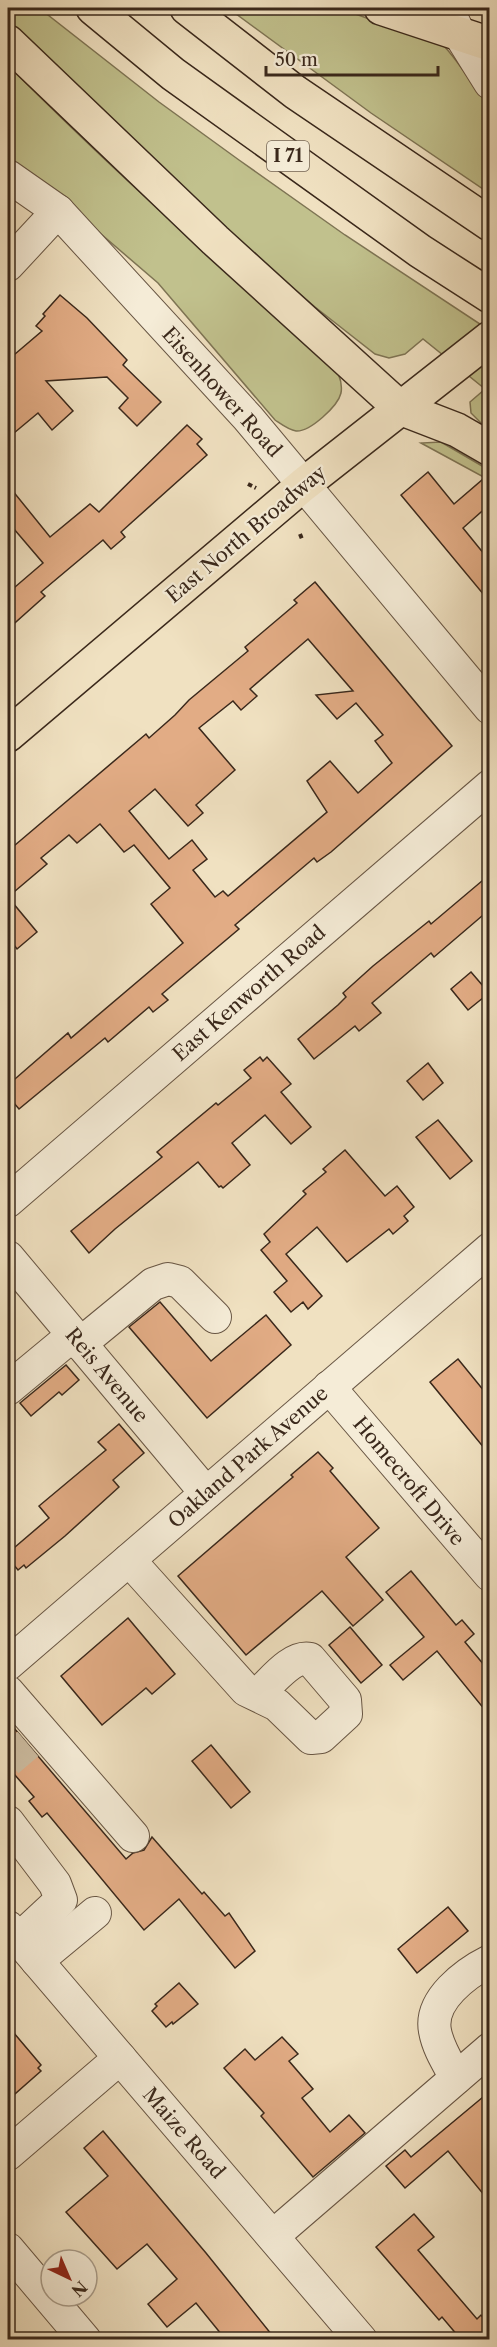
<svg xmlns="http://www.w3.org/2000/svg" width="497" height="2347" font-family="'Libre Caslon Text',serif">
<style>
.green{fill:#c1c18d;stroke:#7e7454;stroke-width:1.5}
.building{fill:#e2ac85;stroke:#3a281b;stroke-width:1.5;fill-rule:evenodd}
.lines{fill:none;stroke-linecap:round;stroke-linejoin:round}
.minor-tunnel{stroke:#ccbca0;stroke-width:32;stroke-dasharray:32 16;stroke-linecap:butt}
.minor-casing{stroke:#685644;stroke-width:34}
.major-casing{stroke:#3a281b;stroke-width:36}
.highway-casing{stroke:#3a281b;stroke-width:36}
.path{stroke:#3a281b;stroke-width:4;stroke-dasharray:4.5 3;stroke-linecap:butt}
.minor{stroke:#f5ecd7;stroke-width:32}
.major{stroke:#f0e1c1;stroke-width:33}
.highway{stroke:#f0e1c1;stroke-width:33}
.labels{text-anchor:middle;stroke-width:4.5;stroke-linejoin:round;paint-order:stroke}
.shield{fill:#f5ecd7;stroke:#726353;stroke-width:1.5}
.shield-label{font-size:18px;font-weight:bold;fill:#3a281b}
.street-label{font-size:20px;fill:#3a281b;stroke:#f5ecd7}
</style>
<rect width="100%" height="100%" fill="#f0e1c1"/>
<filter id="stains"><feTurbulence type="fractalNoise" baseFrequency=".00333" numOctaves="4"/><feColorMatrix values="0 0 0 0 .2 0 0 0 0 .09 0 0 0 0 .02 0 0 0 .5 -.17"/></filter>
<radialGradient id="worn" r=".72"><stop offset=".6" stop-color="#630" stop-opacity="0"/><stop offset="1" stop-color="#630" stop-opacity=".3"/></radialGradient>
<!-- green -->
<g class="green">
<polygon points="8,8 39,8 159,102 239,160 345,235 489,330 489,431 471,413 470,402 485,389 423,339 405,354 389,358 375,354 315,307 240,243 84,96 8,22"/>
<path d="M228,8H339L444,46C461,64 471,86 489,101V193L371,113Z"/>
<path d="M8,65C111,169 220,266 331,362C338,371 343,381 341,393C338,406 310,432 296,431C289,430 281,424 275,420L158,283L94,228L8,160Z"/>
<polygon points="441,442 489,470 489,480 421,443"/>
</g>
<!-- building -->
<g class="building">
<polygon points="60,295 87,318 127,360 123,365 161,402 137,426 119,408 128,398 107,377 46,381 73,411 52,430 38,413 8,438 8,360 42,331 36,326 45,316 43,314"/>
<polygon points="187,425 202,439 197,444 207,455 121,532 125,537 111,549 103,540 41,592 45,596 8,629 8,593 43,563 8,522 8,485 50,537 90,504 99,512"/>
<polygon points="428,472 454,504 489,474 489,505 463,528 489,560 489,601 401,495"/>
<path d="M315,582L452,746L331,852L317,862L314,858L235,925L239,929L162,994L168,1000L153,1012L149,1007L108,1042L105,1038L19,1109L8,1096V1085L68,1033L71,1038L183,943L151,904L170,888L134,845L124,852L100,824L77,843L69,835L41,858L47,864L8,897L37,932L17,949L8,937V851L146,734L149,738L175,715L189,700L248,651L245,647L297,603L294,600ZM308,639L353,691L316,695L337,719L356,703L383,735L375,741L392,763L358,793L330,761L307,781L327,812L228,896L223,891L215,897L193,870L207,859L192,840L169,859L129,811L155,789L188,826L203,813L196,805L235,770L199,728L233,701L241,710L257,696L250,689Z"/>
<polygon points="489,875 489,910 434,957 431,953 372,1003 381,1013 359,1031 355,1026 314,1059 298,1039 338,1005 346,997 343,993 373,966 429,921 431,924"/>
<polygon points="471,972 489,993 468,1010 451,989"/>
<polygon points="260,1057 263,1061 267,1057 291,1084 281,1092 311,1127 291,1144 265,1115 232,1143 250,1165 223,1188 221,1186 219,1187 198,1162 115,1229 89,1253 71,1231 162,1157 157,1152 216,1103 218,1105 251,1078 244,1070"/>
<polygon points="428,1063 443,1083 423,1100 407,1081"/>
<polygon points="438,1120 472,1161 450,1179 416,1137"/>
<polygon points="345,1150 385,1196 397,1186 414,1207 404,1216 408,1221 393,1234 389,1229 347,1262 317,1227 286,1254 322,1296 308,1309 303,1302 291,1312 274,1292 287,1281 261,1250 270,1242 264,1234 306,1194 303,1191 326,1172 323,1169"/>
<polygon points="160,1302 211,1361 266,1315 291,1345 207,1418 129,1327"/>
<polygon points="458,1359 489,1397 489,1454 430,1382"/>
<polygon points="66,1365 79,1380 62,1395 59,1392 31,1416 20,1403"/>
<polygon points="119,1424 144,1453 113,1480 119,1487 65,1536 26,1568 24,1565 18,1570 8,1558 8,1553 49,1518 39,1506 106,1450 98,1442"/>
<polygon points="318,1452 333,1468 330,1471 379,1528 346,1557 383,1600 353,1626 322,1591 246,1655 178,1576 293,1477 291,1475"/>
<polygon points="411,1571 456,1625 462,1620 474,1634 465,1642 489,1671 489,1715 437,1651 403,1680 390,1665 424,1637 386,1592"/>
<polygon points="128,1618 175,1674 152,1694 146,1688 102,1725 61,1676"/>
<polygon points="350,1627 382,1665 361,1683 329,1645"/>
<polygon points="8,1721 126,1859 133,1853 144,1850 152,1837 202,1894 204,1892 225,1916 229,1913 255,1951 235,1968 179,1899 144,1930 47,1813 42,1817 29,1801 34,1797 8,1767"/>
<polygon points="211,1745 250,1792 231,1808 192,1761"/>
<polygon points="448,1907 468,1931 417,1973 398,1949"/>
<polygon points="179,1983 198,2004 173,2024 172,2022 166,2027 152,2011 157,2006 155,2004"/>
<polygon points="8,2026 41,2065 38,2068 41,2071 8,2100"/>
<polygon points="282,2037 298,2054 289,2061 313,2089 302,2098 330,2132 349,2115 365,2133 313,2177 261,2116 264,2113 224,2068 245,2049 255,2060"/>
<polygon points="489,2092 489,2201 448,2151 405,2188 386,2166 405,2150 411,2157"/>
<polygon points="103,2131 206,2253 276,2340 226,2340 196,2303 167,2327 148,2304 177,2279 147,2244 117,2269 66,2212 108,2176 84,2148"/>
<polygon points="414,2214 434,2237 418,2250 477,2319 481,2315 489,2325 489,2340 453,2340 458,2336 442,2317 439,2320 376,2247"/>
</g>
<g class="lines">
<!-- minor-tunnel -->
<polyline class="minor-tunnel" points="8,1761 28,1744"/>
<!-- minor casing -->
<g class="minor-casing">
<g id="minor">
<polyline points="447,8 460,35 490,83"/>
<polyline points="8,176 58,211 248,418 490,708"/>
<polyline points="8,265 58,211"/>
<polyline points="8,1201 490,786"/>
<polyline points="8,1257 206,1493"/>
<polyline points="80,1344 153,1284 168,1279 180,1282 215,1317"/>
<polyline points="329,1387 490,1575"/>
<polyline points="8,1389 73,1335"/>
<path d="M129,1560L246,1690L277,1705L311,1738L321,1737L346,1714L345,1700L310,1659C291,1655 271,1683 258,1694"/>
<polyline points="8,1664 490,1249"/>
<polyline points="8,1692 133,1836"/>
<polyline points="8,1822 55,1884 61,1900 18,1940"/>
<polyline points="8,1927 361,2340"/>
<polyline points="37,1961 95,1913"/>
<path d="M456,2078C448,2063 438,2048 435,2031C429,2000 466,1973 490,1961"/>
<polyline points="8,2154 120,2058"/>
<polyline points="273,2236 490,2049"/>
<polyline points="8,2249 85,2340"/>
</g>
</g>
<!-- major casing -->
<g class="major-casing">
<polyline id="major" points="8,735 303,485 490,338"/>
</g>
<!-- highway casing -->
<g class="highway-casing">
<g id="highway">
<polyline points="93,8 173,74 420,251 490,296"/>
<polyline points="187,8 295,92 490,224"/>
<polyline points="381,8 490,44"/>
<polyline points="8,42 215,240 400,408 457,430 490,449"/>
</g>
</g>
<!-- path -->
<g class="path">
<polyline points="248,484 256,488"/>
<polyline points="300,534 302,539"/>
</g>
<!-- minor -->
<use href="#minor" class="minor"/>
<!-- major -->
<use href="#major" class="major"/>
<!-- highway -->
<use href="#highway" class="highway"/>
</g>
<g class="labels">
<!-- shield labels -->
<rect class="shield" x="267" y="141" width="42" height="30" rx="4.5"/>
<g class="shield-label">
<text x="288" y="162">I 71</text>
</g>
<!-- street labels -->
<g class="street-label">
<text transform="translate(222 392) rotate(48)" y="7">Eisenhower Road</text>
<text transform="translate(246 534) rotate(-40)" y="7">East North Broadway</text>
<text transform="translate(249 993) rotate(-41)" y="7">East Kenworth Road</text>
<text transform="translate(107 1375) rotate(50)" y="7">Reis Avenue</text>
<text transform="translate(248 1457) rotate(-41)" y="7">Oakland Park Avenue</text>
<text transform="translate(409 1481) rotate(50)" y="7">Homecroft Drive</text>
<text transform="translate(184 2133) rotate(49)" y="7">Maize Road</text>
</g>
</g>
<!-- margin -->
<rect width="497" height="2347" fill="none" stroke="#f0e1c1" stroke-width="30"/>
<rect x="9" y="9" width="479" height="2329" fill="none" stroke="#3a281b" stroke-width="3"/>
<rect x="15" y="15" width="467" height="2317" fill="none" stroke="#3a281b" stroke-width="1.5"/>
<!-- north arrow -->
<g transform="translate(69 2278) rotate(136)"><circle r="28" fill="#f5ecd7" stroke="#aa9e8c" stroke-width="1.5"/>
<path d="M0-4.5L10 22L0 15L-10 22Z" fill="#8f2418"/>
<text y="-9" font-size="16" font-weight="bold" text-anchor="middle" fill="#3a281b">N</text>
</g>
<!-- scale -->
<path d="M266 66v9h172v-9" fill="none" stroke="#3a281b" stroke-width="3"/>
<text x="275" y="66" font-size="18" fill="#3a281b" stroke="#f5ecd7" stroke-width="4.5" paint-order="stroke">50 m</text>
<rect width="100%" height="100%" filter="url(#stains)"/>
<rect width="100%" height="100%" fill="url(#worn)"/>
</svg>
